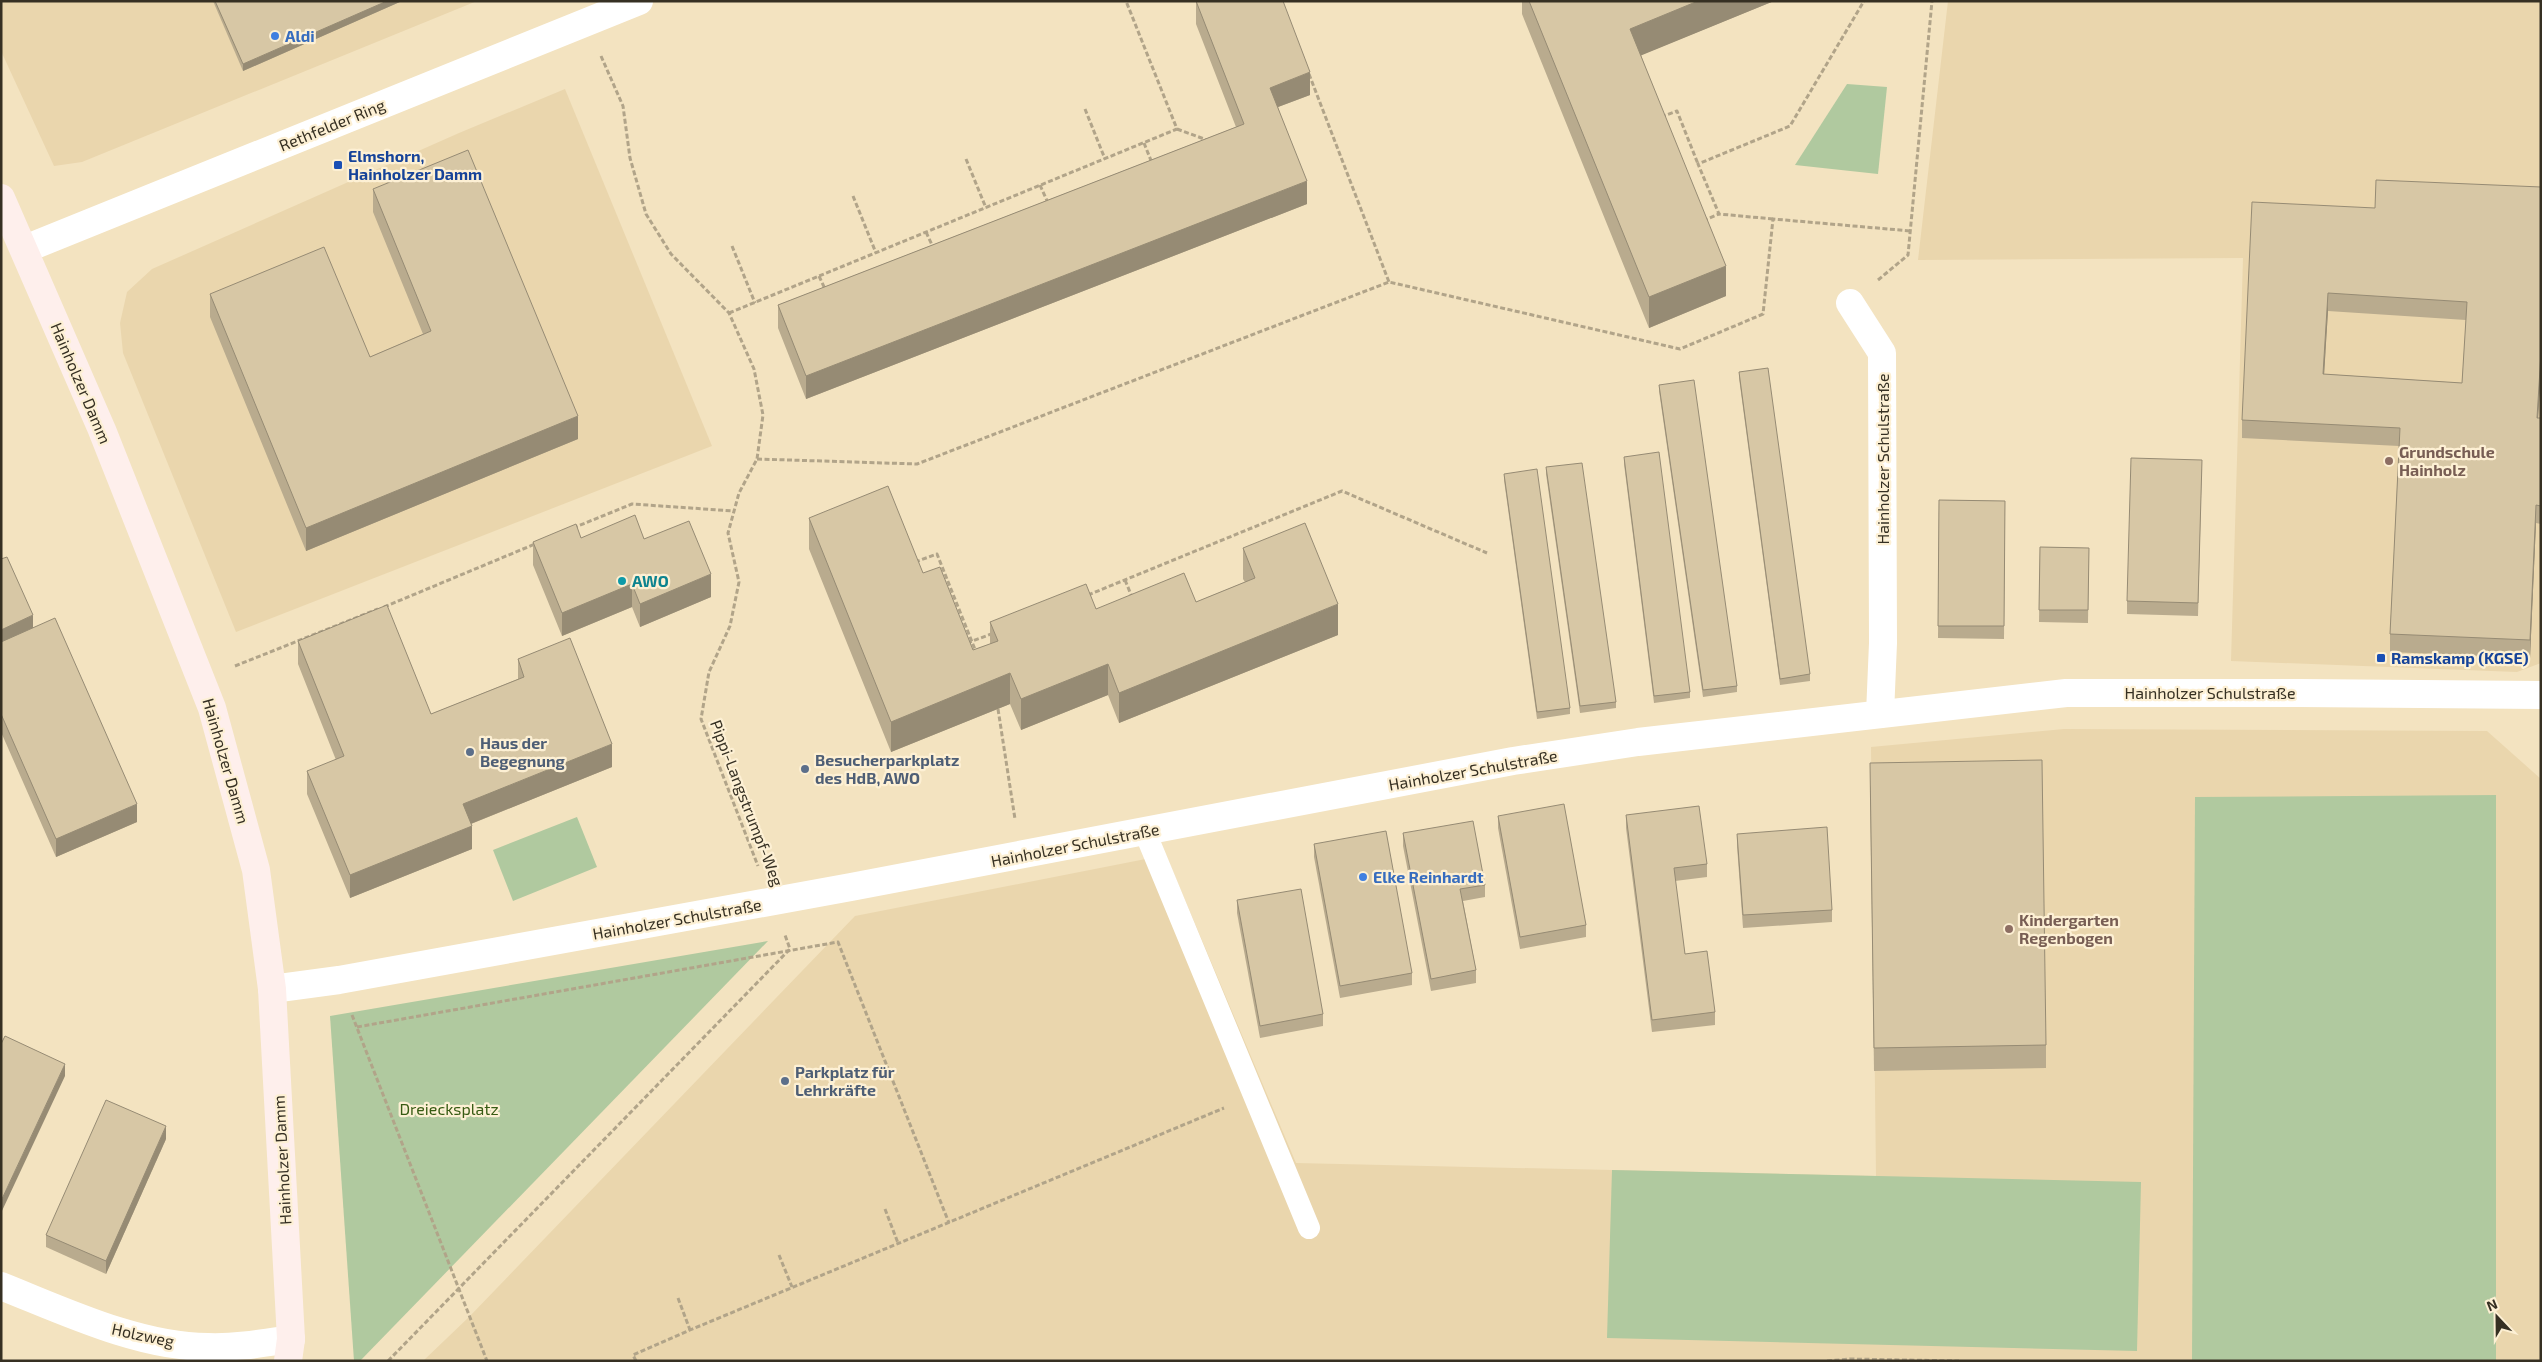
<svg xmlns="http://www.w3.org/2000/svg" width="2542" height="1362" font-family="'Exo 2',sans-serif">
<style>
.built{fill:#ead6ad}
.green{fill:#b0c99f}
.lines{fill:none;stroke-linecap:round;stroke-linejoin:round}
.path{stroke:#b1a489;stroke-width:3;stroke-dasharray:5 2.5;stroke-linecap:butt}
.lane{stroke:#fff;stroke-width:22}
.street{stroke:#fff;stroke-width:28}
.secondary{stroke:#feefec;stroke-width:28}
.wall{fill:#b9ab8e;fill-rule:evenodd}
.shaded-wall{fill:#968b74}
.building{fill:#d7c7a5;stroke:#968b74;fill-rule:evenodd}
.shop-dot{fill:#3f7fe0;stroke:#fdf0d4;stroke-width:2}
.transit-dot{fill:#1a4fb4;stroke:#fdf0d4;stroke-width:2}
.education-dot{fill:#8d6e63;stroke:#fdf0d4;stroke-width:2}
.culture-dot{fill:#0f9aa8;stroke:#fdf0d4;stroke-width:2}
.service-dot{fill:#5c6f8a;stroke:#fdf0d4;stroke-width:2}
.labels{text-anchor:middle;stroke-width:4.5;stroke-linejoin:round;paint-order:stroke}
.shop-label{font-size:16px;font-weight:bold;fill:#366cbe;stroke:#fdf0d4;text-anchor:start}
.street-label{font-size:16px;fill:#363023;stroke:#fdf0d4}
.transit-label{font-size:16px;font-weight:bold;fill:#164399;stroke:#fdf0d4;text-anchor:start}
.education-label{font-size:16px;font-weight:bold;fill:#785e54;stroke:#fdf0d4;text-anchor:start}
.culture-label{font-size:16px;font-weight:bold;fill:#0d838f;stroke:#fdf0d4;text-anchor:start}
.service-label{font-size:16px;font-weight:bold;fill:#4e5e75;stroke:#fdf0d4;text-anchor:start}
.park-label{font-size:16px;fill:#375b13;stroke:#fdf0d4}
</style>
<rect width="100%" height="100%" fill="#f3e3c0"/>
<!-- built -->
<g class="built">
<polygon points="1,1 477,1 82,162 54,166 1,51"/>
<polygon points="1948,1 2541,1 2541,663 2517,672 2231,661 2243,258 1918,260"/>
<polygon points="565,89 712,446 236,632 123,353 120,323 127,292 152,269 459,133"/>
<polygon points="2064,729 2487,731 2541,779 2541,1361 423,1361 469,1317 855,916 1166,855 1296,1163 1876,1176 1871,747"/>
</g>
<!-- green -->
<g class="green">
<polygon points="1847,84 1887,87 1878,174 1795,165"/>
<polygon points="2496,795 2496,1361 2192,1361 2195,797"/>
<polygon points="577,817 597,867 513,901 493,850"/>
<polygon points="768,941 360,1361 354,1361 330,1016"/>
<polygon points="1612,1170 2141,1182 2137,1351 1607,1338"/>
</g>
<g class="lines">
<!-- path -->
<g class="path">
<polyline points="601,56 623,106 630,158 646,214 671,254 729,313 754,369 763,415 757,459 739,493 728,533 739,582 730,626 709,672 701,719 758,866"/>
<polyline points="1309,74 1389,282"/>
<polyline points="1085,109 1105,159"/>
<polyline points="1661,117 1677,111 1698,164"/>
<polyline points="1177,129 1207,140"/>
<polyline points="1144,143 1152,163"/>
<polyline points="966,159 986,208"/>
<polyline points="1040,185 1048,203"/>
<polyline points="853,196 876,253"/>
<polyline points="1773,219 1719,214 1698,164 1790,126 1864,1"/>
<polyline points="1703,221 1719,214"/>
<polyline points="926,232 933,247"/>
<polyline points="732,246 755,303"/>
<polyline points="819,276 826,291"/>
<polyline points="1878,280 1908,255 1932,1"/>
<polyline points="729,313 1177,129 1126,1"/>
<polyline points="757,459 917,464 1389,282 1680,349 1763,314 1773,219 1911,231"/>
<polyline points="573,528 632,504 734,511"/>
<polyline points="915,562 937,554 976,652"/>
<polyline points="1125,580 1132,597"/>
<polyline points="1088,595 1342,491 1487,553"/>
<polyline points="384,607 535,544"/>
<polyline points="967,643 994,633"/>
<polyline points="235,666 378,609"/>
<polyline points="998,709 1015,819"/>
<polyline points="352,1015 487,1361"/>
<polyline points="357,1027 838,942 949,1223"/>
<polyline points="885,1209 898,1243"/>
<polyline points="779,1255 792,1287"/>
<polyline points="678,1298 690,1330"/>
<polyline points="388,1361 790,949 785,935"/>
<polyline points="636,1361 633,1355 690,1330 1224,1108"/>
<polyline points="1827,1361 1850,1359 1959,1361"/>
</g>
<!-- lane -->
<polyline class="lane" points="1145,832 1309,1228"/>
<!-- street -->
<g class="street">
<polyline points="25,249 639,1"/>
<polyline points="1850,303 1882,353 1883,643 1880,714"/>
<polyline points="272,989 339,980 851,887 1513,761 1638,742 2066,693 2300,693 2541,695"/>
<path d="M1,1286C64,1311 139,1347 208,1347C236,1348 264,1343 291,1339"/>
</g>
<!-- secondary -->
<polyline class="secondary" points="1,198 102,430 212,708 256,870 272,989 291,1339 288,1361"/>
</g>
<!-- wall -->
<g class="wall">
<polygon points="213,1 402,1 243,71"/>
<polygon points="1196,1 1310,95 1278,107 1307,204 806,399 778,328 778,305 1236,127 1196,24"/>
<polygon points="1522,1 1774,1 1641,55 1726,296 1649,328 1522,14"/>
<path d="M2541,187V371L2538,418H2541V524L2536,523L2530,658L2390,652V634L2399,446L2242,438V420L2375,208ZM2328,311L2466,320L2462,383L2324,374Z"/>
<polygon points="373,189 578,439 306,551 210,317 210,294 370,357 423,334 373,212"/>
<polygon points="1739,372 1810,674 1810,681 1780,685 1739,378"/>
<polygon points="1659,385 1737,686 1737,692 1703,697 1659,391"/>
<polygon points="1624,457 1690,692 1690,698 1654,703 1624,464"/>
<polygon points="2202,460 2198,616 2127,614 2127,601"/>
<polygon points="1546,467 1616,702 1616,708 1580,713 1546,474"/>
<polygon points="1504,474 1570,708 1570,714 1537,719 1504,480"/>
<polygon points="1939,500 2005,501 2004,639 1938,638"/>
<polygon points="809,518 923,573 973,650 990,644 990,622 1096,609 1196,602 1245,582 1243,579 1243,548 1338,635 1119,723 1108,695 1021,730 1010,704 891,752 809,549"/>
<polygon points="581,538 644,539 711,597 640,627 632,607 562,636 533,565 533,542"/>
<polygon points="2040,547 2089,548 2088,623 2039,622"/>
<polygon points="1,559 33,628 137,822 56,857 1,732"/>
<polygon points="298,641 431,714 518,679 518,659 612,767 471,824 472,849 350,898 307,794 307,771 336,760 298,664"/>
<polygon points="1870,786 2046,1045 2046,1068 1874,1071"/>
<polygon points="1626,815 1707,864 1707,877 1675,881 1685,954 1715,1012 1715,1025 1652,1032 1626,828"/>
<polygon points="1498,816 1586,925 1586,937 1520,949 1498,828"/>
<polygon points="1403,833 1485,885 1485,897 1463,901 1476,970 1476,983 1431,991 1403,846"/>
<polygon points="1737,834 1832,910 1832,922 1743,928 1737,846"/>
<polygon points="1314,844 1412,973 1412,985 1340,998 1314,857"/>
<polygon points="1237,900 1323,1014 1323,1026 1260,1038 1237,913"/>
<polygon points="166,1139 106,1274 46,1247 46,1235"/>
</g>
<!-- shaded-wall -->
<g class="shaded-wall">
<polygon points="387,1 402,1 243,71 243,64"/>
<polygon points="1698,1 1774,1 1630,60 1630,29"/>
<polygon points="1310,72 1310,95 1270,110 1270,88"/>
<polygon points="1307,181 1307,204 806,399 806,376"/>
<polygon points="1726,266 1726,296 1649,328 1649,297"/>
<polygon points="2328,293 2328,311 2323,392 2323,374"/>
<polygon points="2541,353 2541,371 2537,436 2537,418"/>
<polygon points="578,416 578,439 306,551 306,528"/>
<polygon points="2536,505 2536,523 2530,658 2530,640"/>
<polygon points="711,574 711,597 640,627 640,604"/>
<polygon points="632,584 632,607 562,636 562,613"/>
<polygon points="1338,604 1338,635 1119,723 1119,693"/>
<polygon points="33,615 33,646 1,660 1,630"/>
<polygon points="1108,664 1108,695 1021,730 1021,699"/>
<polygon points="1010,673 1010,704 891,752 891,722"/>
<polygon points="612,744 612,767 463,827 463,804"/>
<polygon points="137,804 137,822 56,857 56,839"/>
<polygon points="472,826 472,849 350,898 350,875"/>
<polygon points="65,1064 65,1076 1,1213 1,1201"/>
<polygon points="166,1126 166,1139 106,1274 106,1261"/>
</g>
<!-- building -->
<g class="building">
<polygon points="215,1 387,1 243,64"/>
<polygon points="1196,1 1283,1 1310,72 1270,88 1307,181 806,376 778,305 1244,124"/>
<polygon points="1529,1 1698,1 1630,29 1726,266 1649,297"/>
<polygon points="468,150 578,416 306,528 210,294 324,247 370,357 431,331 373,189"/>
<path d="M2376,180L2541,187V353L2537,418H2541V506L2536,505L2530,640L2390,634L2400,428L2242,420L2252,202L2375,208ZM2328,293L2467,302L2462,383L2323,374Z"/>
<polygon points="1768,368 1810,674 1780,679 1739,372"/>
<polygon points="1694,380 1737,686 1703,690 1659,385"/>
<polygon points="1659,452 1690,692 1654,696 1624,457"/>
<polygon points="2131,458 2202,460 2198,603 2127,601"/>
<polygon points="1582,463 1616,702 1580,706 1546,467"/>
<polygon points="1537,469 1570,708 1537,712 1504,474"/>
<polygon points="888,486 923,573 940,567 973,650 998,641 990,622 1086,584 1096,609 1184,573 1196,602 1255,578 1243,548 1305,523 1338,604 1119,693 1108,664 1021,699 1010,673 891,722 809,518"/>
<polygon points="1939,500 2005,501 2004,626 1938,626"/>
<polygon points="635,515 644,539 689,521 711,574 640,604 632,584 562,613 533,542 576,524 581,538"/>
<polygon points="2040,547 2089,548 2088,610 2039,610"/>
<polygon points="7,557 33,615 1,630 1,559"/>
<polygon points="387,605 431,714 524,677 518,659 570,638 612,744 463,804 472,826 350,875 307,771 344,756 298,641"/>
<polygon points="55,618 137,804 56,839 1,714 1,642"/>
<polygon points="2042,760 2046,1045 1874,1048 1870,763"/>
<polygon points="1564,804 1586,925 1520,937 1498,816"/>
<polygon points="1699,806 1707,864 1674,868 1685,954 1707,951 1715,1012 1652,1020 1626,815"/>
<polygon points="1473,821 1485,885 1460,889 1476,970 1431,979 1403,833"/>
<polygon points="1827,827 1832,910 1743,915 1737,834"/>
<polygon points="1386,831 1412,973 1340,986 1314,844"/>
<polygon points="1301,889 1323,1014 1260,1026 1237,900"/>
<polygon points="5,1036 65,1064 1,1201 1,1044"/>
<polygon points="106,1100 166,1126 106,1261 46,1235"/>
</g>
<!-- markers -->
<g class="shop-dot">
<circle cx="275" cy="36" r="5"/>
<circle cx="1363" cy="877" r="5"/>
</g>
<g class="transit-dot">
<rect x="333" y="160" width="10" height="10" rx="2.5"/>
<rect x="2376" y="653" width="10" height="10" rx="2.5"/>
</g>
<g class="education-dot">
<circle cx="2389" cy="461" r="5"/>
<circle cx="2009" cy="929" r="5"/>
</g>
<circle class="culture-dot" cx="622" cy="581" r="5"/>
<g class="service-dot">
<circle cx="470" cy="752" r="5"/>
<circle cx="805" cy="769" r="5"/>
<circle cx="785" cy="1081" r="5"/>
</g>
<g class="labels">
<!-- shop labels -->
<g class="shop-label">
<text x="285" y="42">Aldi</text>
<text x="1373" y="883">Elke Reinhardt</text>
</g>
<!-- street labels -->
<g class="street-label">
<text transform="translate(332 125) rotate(-22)" y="6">Rethfelder Ring</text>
<text transform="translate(81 383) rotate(67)" y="6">Hainholzer Damm</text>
<text transform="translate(1883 459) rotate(-90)" y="6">Hainholzer Schulstraße</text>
<text x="2210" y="699">Hainholzer Schulstraße</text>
<text transform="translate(226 761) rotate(74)" y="6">Hainholzer Damm</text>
<text transform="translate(1473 770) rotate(-10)" y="6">Hainholzer Schulstraße</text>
<text transform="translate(747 803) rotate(69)" y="6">Pippi-Langstrumpf-Weg</text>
<text transform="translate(1075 845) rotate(-11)" y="6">Hainholzer Schulstraße</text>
<text transform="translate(677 919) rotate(-10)" y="6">Hainholzer Schulstraße</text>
<text transform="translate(282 1160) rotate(-93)" y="6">Hainholzer Damm</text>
<text transform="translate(143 1335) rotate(12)" y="6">Holzweg</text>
</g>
<!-- transit labels -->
<g class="transit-label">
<text x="348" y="162">Elmshorn,<tspan x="348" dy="18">Hainholzer Damm</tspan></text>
<text x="2391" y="664">Ramskamp (KGSE)</text>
</g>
<!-- education labels -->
<g class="education-label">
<text x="2399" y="458">Grundschule<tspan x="2399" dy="18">Hainholz</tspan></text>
<text x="2019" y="926">Kindergarten<tspan x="2019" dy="18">Regenbogen</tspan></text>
</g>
<!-- culture labels -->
<g class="culture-label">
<text x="632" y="587">AWO</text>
</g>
<!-- service labels -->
<g class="service-label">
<text x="480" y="749">Haus der<tspan x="480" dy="18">Begegnung</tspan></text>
<text x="815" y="766">Besucherparkplatz<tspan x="815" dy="18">des HdB, AWO</tspan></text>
<text x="795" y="1078">Parkplatz für<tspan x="795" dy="18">Lehrkräfte</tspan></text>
</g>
<!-- park labels -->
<g class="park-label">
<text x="449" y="1115">Dreiecksplatz</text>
</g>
</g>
<!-- border -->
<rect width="2542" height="1362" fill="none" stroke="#363023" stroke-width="5"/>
<!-- north arrow -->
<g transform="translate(2497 1317) rotate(338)" stroke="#fdf0d4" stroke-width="4" paint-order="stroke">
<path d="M0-4L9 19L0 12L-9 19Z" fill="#363023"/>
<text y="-8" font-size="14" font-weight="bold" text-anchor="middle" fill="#363023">N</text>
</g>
</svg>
